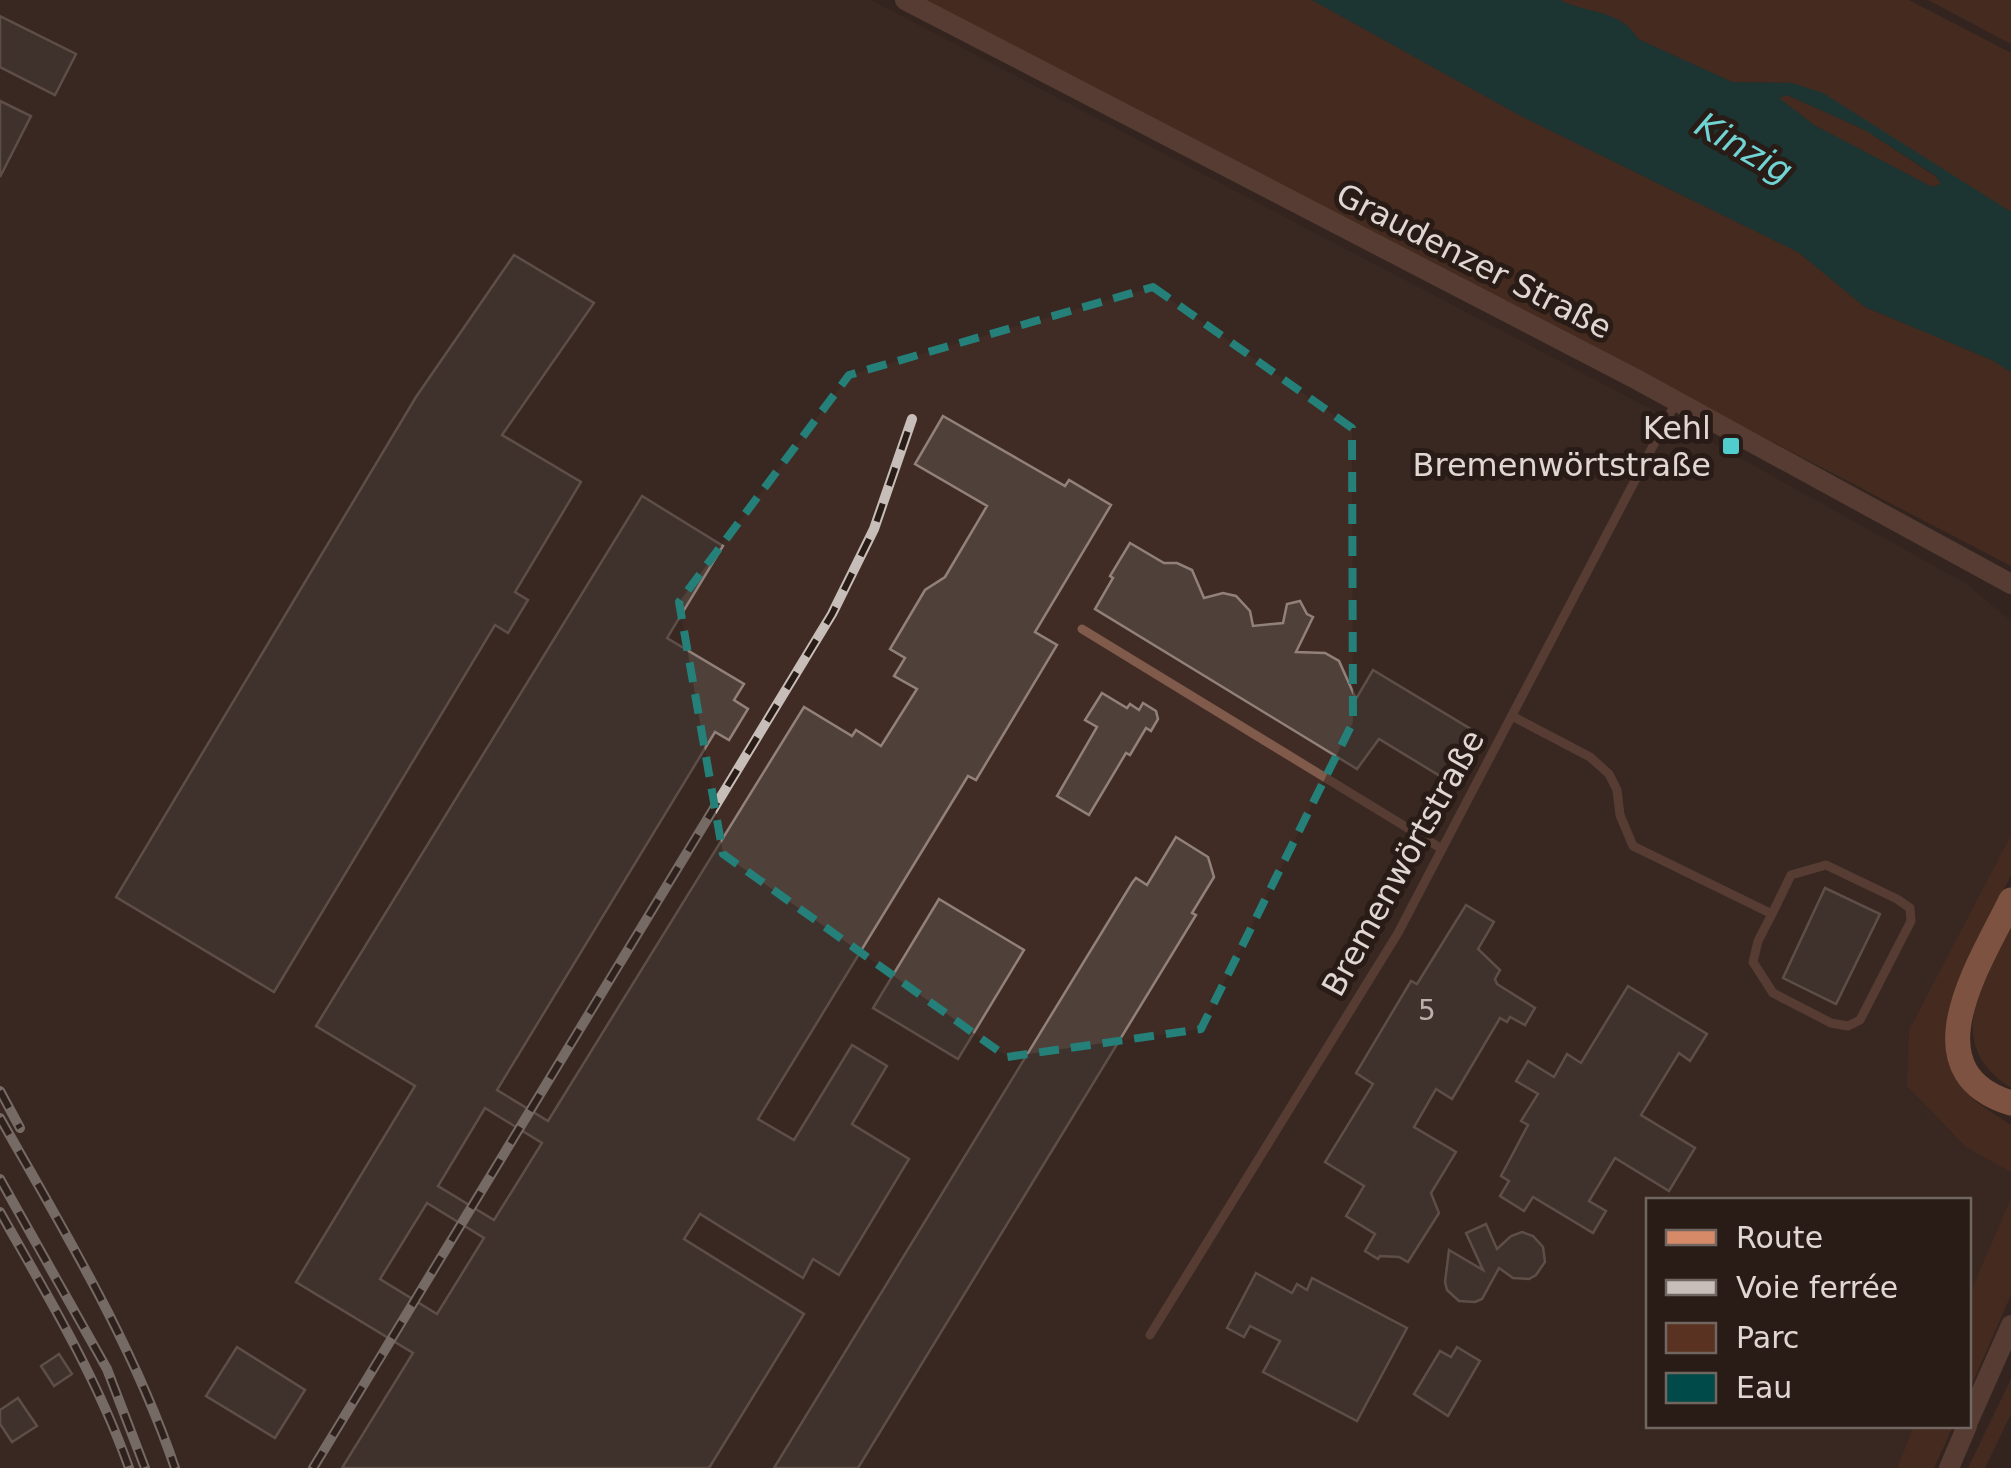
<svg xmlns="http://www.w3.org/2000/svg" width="2011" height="1468" font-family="'DejaVu Sans',sans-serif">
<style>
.built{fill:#402c25}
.green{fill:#593221}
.water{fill:#004a4a;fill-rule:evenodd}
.building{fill:#4f403a;stroke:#92817a;stroke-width:2.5;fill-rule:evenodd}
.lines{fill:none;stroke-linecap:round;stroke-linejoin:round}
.service{stroke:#805a4a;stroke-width:9}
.tertiary{stroke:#805a4a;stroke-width:20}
.primary{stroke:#d78a68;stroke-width:25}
.rail-casing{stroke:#c8beb9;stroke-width:10}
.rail{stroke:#291c16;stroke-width:6;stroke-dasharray:19;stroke-linecap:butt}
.marked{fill:none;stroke:#248078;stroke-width:8;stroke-dasharray:20 12;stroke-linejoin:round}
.poi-dot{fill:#52cdce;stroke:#291c16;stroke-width:4}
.labels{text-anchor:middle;stroke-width:10;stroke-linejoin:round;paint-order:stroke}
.number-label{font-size:28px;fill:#bcb0ac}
.street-label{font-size:32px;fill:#e0d6d2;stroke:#291c16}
.poi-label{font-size:32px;fill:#e0d6d2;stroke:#291c16;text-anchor:end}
.water-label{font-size:35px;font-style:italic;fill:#70d3d4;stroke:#291c16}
</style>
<rect width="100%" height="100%" fill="#33251f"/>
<!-- built -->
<polygon class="built" points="0,0 871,0 1664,416 1965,583 2011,621 2011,835 1909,1030 1908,1087 1967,1148 2011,1172 2011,1198 1969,1296 1968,1200 1648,1200 1648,1426 1914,1426 1897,1468 0,1468"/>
<!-- green -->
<g class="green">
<polygon points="924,0 1312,0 1519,115 1798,252 1865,307 1992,360 2011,372 2011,566"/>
<path d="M1560,0H1909L2011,53V212L1792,83L1732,82L1638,39C1621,9 1586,14 1560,0Z"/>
<polygon points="1928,0 2011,0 2011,44"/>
<polygon points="1787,95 1865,130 1936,177 1941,184 1932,187 1814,125 1778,98"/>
<polygon points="2011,835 2011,875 1995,907 1959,1080 1976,1102 2011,1125 2011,1172 1967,1148 1907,1086 1909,1030"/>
<path d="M2011,924V1088C1941,1043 1983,981 2011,924Z"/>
<polygon points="2011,1198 2011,1295 1969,1391 1969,1296"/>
<polygon points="2011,1379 2011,1414 1985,1468 1968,1468"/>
<polygon points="1914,1426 1953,1426 1934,1468 1897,1468"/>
</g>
<!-- water -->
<path class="water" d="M1312,0H1560C1586,14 1621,9 1638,39L1732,82L1792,83L1823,93L2011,212V372L1992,360L1865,307L1798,252L1519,115ZM1787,95L1865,130L1936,176L1941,184L1932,187L1814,125L1779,98Z"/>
<!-- building -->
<g class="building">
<polygon points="0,16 76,54 55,95 0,67"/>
<polygon points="0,101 31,116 0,177"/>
<polygon points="514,255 594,303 502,435 581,482 515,592 528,600 508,633 495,625 274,992 116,897 416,397"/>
<path d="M943,416L1065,486L1069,480L1111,505L1035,632L1057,645L976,780L968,776L758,1119L794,1140L852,1045L887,1066L852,1124L909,1159L839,1275L813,1259L803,1278L700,1214L684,1239L804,1314L709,1468H342L413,1353L296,1282L415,1086L316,1026L642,496L723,546L667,638L744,684L734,700L748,709L729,740L715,732L497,1090L548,1121L804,707L852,736L856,730L881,746L917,689L894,676L905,658L890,649L925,590L945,577L987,506L915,464ZM485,1108L542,1143L494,1220L438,1186ZM427,1203L484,1238L437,1314L380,1279Z"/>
<polygon points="1130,543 1164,563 1177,563 1192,570 1204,598 1223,593 1236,596 1250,611 1253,626 1283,623 1287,604 1300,601 1307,614 1313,617 1296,652 1325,653 1339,661 1356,699 1373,670 1474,731 1445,779 1379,739 1357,769 1095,609 1113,578 1110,576"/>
<polygon points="1102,693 1127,708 1130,704 1139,710 1143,703 1156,711 1158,719 1151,731 1146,728 1130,755 1126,753 1089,815 1057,796 1097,727 1085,720"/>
<polygon points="1176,837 1208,857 1214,877 1192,913 1196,915 858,1468 774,1468 1132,883 1136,878 1147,885"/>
<polygon points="1825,888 1880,914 1836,1004 1783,978"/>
<polygon points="939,899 1024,950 958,1059 873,1008"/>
<polygon points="1466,905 1494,922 1478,949 1500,970 1495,979 1497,984 1535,1008 1525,1025 1510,1017 1507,1022 1500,1018 1452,1099 1436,1089 1414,1127 1456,1152 1431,1193 1439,1213 1408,1262 1399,1257 1380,1256 1378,1259 1365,1251 1375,1234 1346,1216 1364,1186 1325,1162 1373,1084 1356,1073 1411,981 1417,984"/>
<polygon points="1628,986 1707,1034 1690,1061 1679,1053 1641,1115 1695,1148 1669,1191 1615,1158 1589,1201 1606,1211 1593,1233 1533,1197 1524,1211 1500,1196 1509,1181 1501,1176 1528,1125 1521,1121 1538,1094 1516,1081 1528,1061 1554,1077 1567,1054 1581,1063"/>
<polygon points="1486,1224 1497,1249 1511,1236 1522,1232 1533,1236 1543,1247 1545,1262 1536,1275 1529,1279 1513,1278 1499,1268 1482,1299 1475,1302 1459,1301 1447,1290 1445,1282 1449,1250 1483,1270 1466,1233"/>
<polygon points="1256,1273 1292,1293 1297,1284 1307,1290 1312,1278 1407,1328 1357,1421 1263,1372 1280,1341 1250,1326 1244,1337 1227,1328"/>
<polygon points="237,1347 305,1390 275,1438 206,1396"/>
<polygon points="1457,1347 1480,1361 1448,1416 1414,1394 1440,1351 1451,1357"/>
<polygon points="59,1354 72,1374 54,1386 41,1366"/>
<polygon points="18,1398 37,1426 12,1442 0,1424 0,1410"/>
</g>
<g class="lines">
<!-- service -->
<g class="service">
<polyline points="1082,629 1442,849"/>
<polyline points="1512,716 1590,757 1609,774 1617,790 1620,815 1633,846 1772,914 1791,875 1826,865 1897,899 1910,908 1911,921 1860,1020 1848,1026 1831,1023 1773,993 1753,962 1758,941 1772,914"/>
<polyline points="1150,1335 1398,933 1676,402"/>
</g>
<!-- tertiary -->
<g class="tertiary">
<polyline points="905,0 1634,378 2011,584"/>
<polyline points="1968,1422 2011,1325"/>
<polyline points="1949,1468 1967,1426"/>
</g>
<!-- primary -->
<path class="primary" d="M2011,900C1982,960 1907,1071 2011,1103"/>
<!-- rail casing -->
<g class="rail-casing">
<g id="rail">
<polyline points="0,1091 20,1128"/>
<path d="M0,1118C64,1231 133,1344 175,1468"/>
<polyline points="0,1179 107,1369 145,1468"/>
<path d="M0,1212C47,1295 97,1377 129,1468"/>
<polyline points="313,1468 832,614 874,529 912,419"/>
</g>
</g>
<!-- rail -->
<use href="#rail" class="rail"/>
</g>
<!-- marked area -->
<path d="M0 0H2011V1468H0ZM1153,287L1352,428L1353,722L1201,1029L1007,1057L723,854L679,602L849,375Z" fill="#33251f" fill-opacity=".55" fill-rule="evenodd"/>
<path class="marked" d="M1153,287L1352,428L1353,722L1201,1029L1007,1057L723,854L679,602L849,375Z"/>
<!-- markers -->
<rect class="poi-dot" x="1721" y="436" width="20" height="20" rx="5"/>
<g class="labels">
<!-- number labels -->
<g class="number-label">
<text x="1427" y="1020">5</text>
</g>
<!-- street labels -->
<g class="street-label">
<text transform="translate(1474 261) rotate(27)" y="11">Graudenzer Straße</text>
<text transform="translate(1403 863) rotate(-61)" y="11">Bremenwörtstraße</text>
</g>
<!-- poi labels -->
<g class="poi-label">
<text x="1711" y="439">Kehl<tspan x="1711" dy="37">Bremenwörtstraße</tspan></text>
</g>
<!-- water labels -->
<g class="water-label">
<text transform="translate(1744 148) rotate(30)" y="12">Kinzig</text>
</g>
</g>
<!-- legend -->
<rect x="1646" y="1198" width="325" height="230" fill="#291c16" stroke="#726661" stroke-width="2.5"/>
<rect x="1666" y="1230" width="50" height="15" fill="#d78a68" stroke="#726661" stroke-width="2.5"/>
<text x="1736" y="1248" font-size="30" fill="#e0d6d2">Route</text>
<rect x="1666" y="1280" width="50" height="15" fill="#c8beb9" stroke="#726661" stroke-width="2.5"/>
<text x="1736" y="1298" font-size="30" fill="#e0d6d2">Voie ferrée</text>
<rect x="1666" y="1323" width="50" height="30" fill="#593221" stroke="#726661" stroke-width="2.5"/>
<text x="1736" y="1348" font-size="30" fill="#e0d6d2">Parc</text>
<rect x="1666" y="1373" width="50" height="30" fill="#004a4a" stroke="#726661" stroke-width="2.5"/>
<text x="1736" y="1398" font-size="30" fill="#e0d6d2">Eau</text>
</svg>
